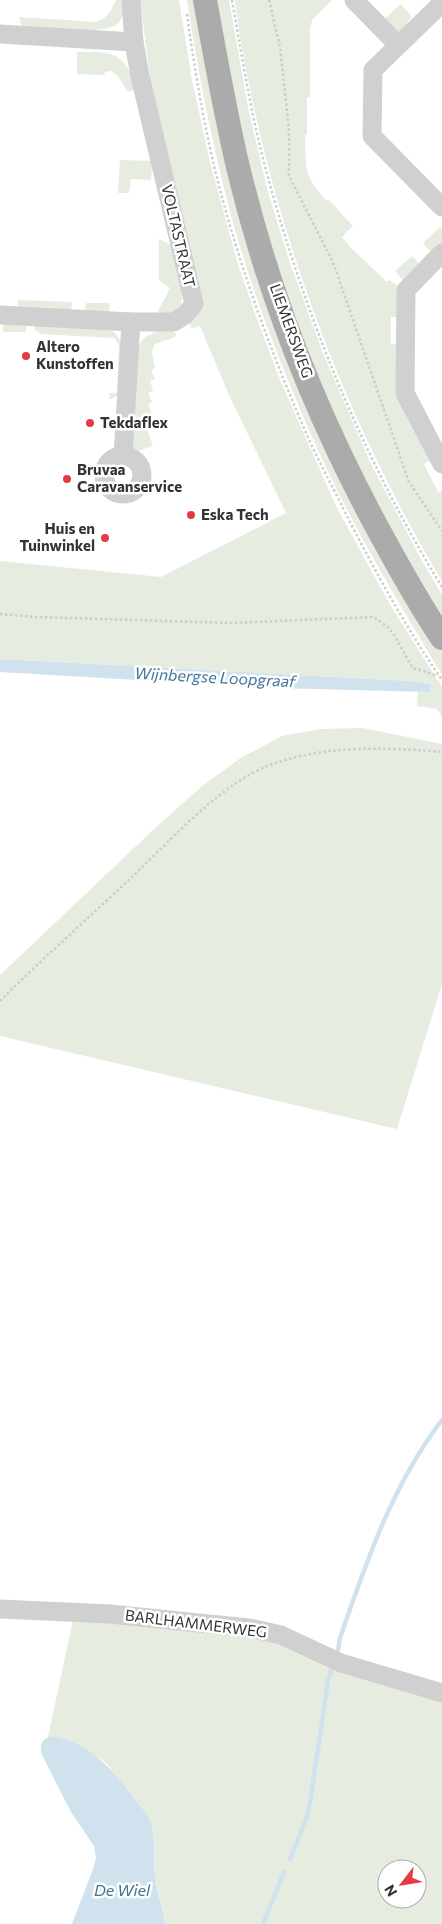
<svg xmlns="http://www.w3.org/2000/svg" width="442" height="1924" font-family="Commissioner,sans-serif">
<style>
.green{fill:#e6ecdf;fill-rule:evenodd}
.water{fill:#cfe2ee}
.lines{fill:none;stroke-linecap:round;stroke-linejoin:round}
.stream{stroke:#cfe2ee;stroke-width:4.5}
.path{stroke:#cdcdcd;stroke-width:2.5;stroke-dasharray:2.5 2.5;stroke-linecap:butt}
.minor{stroke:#d0d0d0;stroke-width:19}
.major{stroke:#ababab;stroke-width:24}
.poi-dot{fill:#e63946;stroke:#fff;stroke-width:2}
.labels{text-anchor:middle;stroke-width:5;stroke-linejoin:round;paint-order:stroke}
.street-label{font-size:15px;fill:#333;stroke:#fff}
.poi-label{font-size:15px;font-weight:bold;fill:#333;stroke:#fff;text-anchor:start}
.water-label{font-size:16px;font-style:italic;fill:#3f7597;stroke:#fff}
</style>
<rect width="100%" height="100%" fill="#fff"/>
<!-- green -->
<g class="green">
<path d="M116,0H126C125,8 123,20 116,25C103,35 44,28 26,28L21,24L19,17L96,22C108,18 111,11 116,0Z"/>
<polygon points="140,0 179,0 192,80 210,162 237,261 254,311 280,380 337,508 389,603 442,687 442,717 437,709 417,706 418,692 430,692 430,684 410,681 0,659 0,561 161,577 286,513 229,395 200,326 191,329 153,101"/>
<path d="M187,0H197L243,218L437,645L442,652V675C394,595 346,516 309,430C276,353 245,274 225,192C209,129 197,65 187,0Z"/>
<polygon points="213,0 229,0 249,112 268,192 290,263 323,353 371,464 421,559 442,595 442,623 338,431 269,250"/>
<path d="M235,0H332L312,20L310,30V97H307V134L305,135C306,168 303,176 327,201L329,200L353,226L342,237L349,246L387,282L389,280L401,288V317H391V344H401L432,459L424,464L438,492L442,491V581C359,442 298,292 260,134C250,90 240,45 235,0Z"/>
<polygon points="401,4 412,17 407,22 410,27 398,34 382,21"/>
<path d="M77,52C116,52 121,51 138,88L128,92L118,76L111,71L105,72L104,75L77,74Z"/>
<polygon points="120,160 152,161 151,180 131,179 129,193 118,193"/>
<polygon points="440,227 442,230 442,246 433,255 423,243"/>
<path d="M159,239L171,245C177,268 200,318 156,315L170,288L159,280Z"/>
<polygon points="412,256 422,267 405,283 395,271"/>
<polygon points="18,300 72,302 71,312 18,309"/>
<polygon points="86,303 110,303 109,312 85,311"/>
<polygon points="7,322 26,326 26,332 3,332 3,326"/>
<polygon points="35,324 109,329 115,333 121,342 120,394 109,400 110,393 117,393 119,346 115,338 41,334 35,330"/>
<polygon points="161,330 173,331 176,334 175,337 155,344 152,352 155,368 151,370 155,379 150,381 153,391 148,393 152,402 148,404 152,414 137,418 134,415 138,346 145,337"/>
<path d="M133,418L137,422C148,423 149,437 153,446L135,452L132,450Z"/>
<polygon points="363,728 442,744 442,984 397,1129 0,1036 0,975 153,830 201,787 239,759 282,736 321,729"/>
<path d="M73,1620L227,1630L278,1641L352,1675L442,1702V1924H165L155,1874L154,1837L135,1801L107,1764L95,1755L50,1736L48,1737ZM387,1869H417V1899H387Z"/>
</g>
<!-- water -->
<g class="water">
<polygon points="0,659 410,681 431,684 430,692 275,688 0,672"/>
<path d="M50,1736C98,1743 119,1780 147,1815C157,1833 153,1853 155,1873C156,1890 163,1907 165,1924H72L93,1869L96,1858L94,1846L71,1812L41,1753C40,1744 42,1740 50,1736Z"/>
</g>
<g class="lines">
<!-- stream -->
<g class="stream">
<path d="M338,1650L340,1638C366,1563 392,1485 442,1420"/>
<polyline points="290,1859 307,1817 311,1796 328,1681 331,1670"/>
<polyline points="263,1924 284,1872"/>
</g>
<!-- path -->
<g class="path">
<path d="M232,0C242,57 251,114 266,170C305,316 363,458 442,587"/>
<polyline points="269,0 280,47 289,130 289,176 333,262 409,482 442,531"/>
<path d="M187,14C194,66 203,119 215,170C237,259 268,345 304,428C317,459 334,489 349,520C377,575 407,629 442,680"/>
<path d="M0,614L36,617L231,623L372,617C398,629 398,647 413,668L438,676"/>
<path d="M0,1001C44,957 91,916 135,874C173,838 222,783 270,765C324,745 385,747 442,752"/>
</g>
<!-- minor -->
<g class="minor">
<polyline points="354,0 398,45"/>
<polyline points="442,3 373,70 372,136 442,207"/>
<polyline points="0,34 134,42"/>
<polyline points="442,253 406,290 405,393 442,464"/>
<polyline points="0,315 131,322 174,322 185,315 194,304 140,76 134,42 131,0"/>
<polyline points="123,456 131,322"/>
<circle cx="123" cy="475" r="19"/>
<polyline points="0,1609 110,1614 249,1628 281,1635 341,1663 442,1693"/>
</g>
<!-- major -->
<path class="major" d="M205,0C215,56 225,112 238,167C269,297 320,424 384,540C402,573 421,607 442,638"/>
</g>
<!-- markers -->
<g class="poi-dot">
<circle cx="26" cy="356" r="5"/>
<circle cx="90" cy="423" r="5"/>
<circle cx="67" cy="479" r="5"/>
<circle cx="191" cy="515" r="5"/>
<circle cx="105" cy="538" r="5"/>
</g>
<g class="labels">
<!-- street labels -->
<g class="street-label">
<text transform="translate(178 236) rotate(77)" y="5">VOLTASTRAAT</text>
<text transform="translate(291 331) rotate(70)" y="5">LIEMERSWEG</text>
<text transform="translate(196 1624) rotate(7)" y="5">BARLHAMMERWEG</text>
</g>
<!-- poi labels -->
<g class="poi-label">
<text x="36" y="352">Altero<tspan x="36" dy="17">Kunstoffen</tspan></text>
<text x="100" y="428">Tekdaflex</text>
<text x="77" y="475">Bruvaa<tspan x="77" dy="17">Caravanservice</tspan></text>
<text x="201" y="520">Eska Tech</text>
<text x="95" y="534" text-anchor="end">Huis en<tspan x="95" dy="17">Tuinwinkel</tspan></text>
</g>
<!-- water labels -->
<g class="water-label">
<text transform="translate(215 677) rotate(3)" y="6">Wijnbergse Loopgraaf</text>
<text x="122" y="1896">De Wiel</text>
</g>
</g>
<!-- north arrow -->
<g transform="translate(402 1884) rotate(239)"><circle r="24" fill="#ffffff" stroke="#adadad"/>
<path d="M0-4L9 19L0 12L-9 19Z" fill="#e63946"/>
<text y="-8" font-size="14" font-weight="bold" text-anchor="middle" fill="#333333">N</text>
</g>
</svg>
